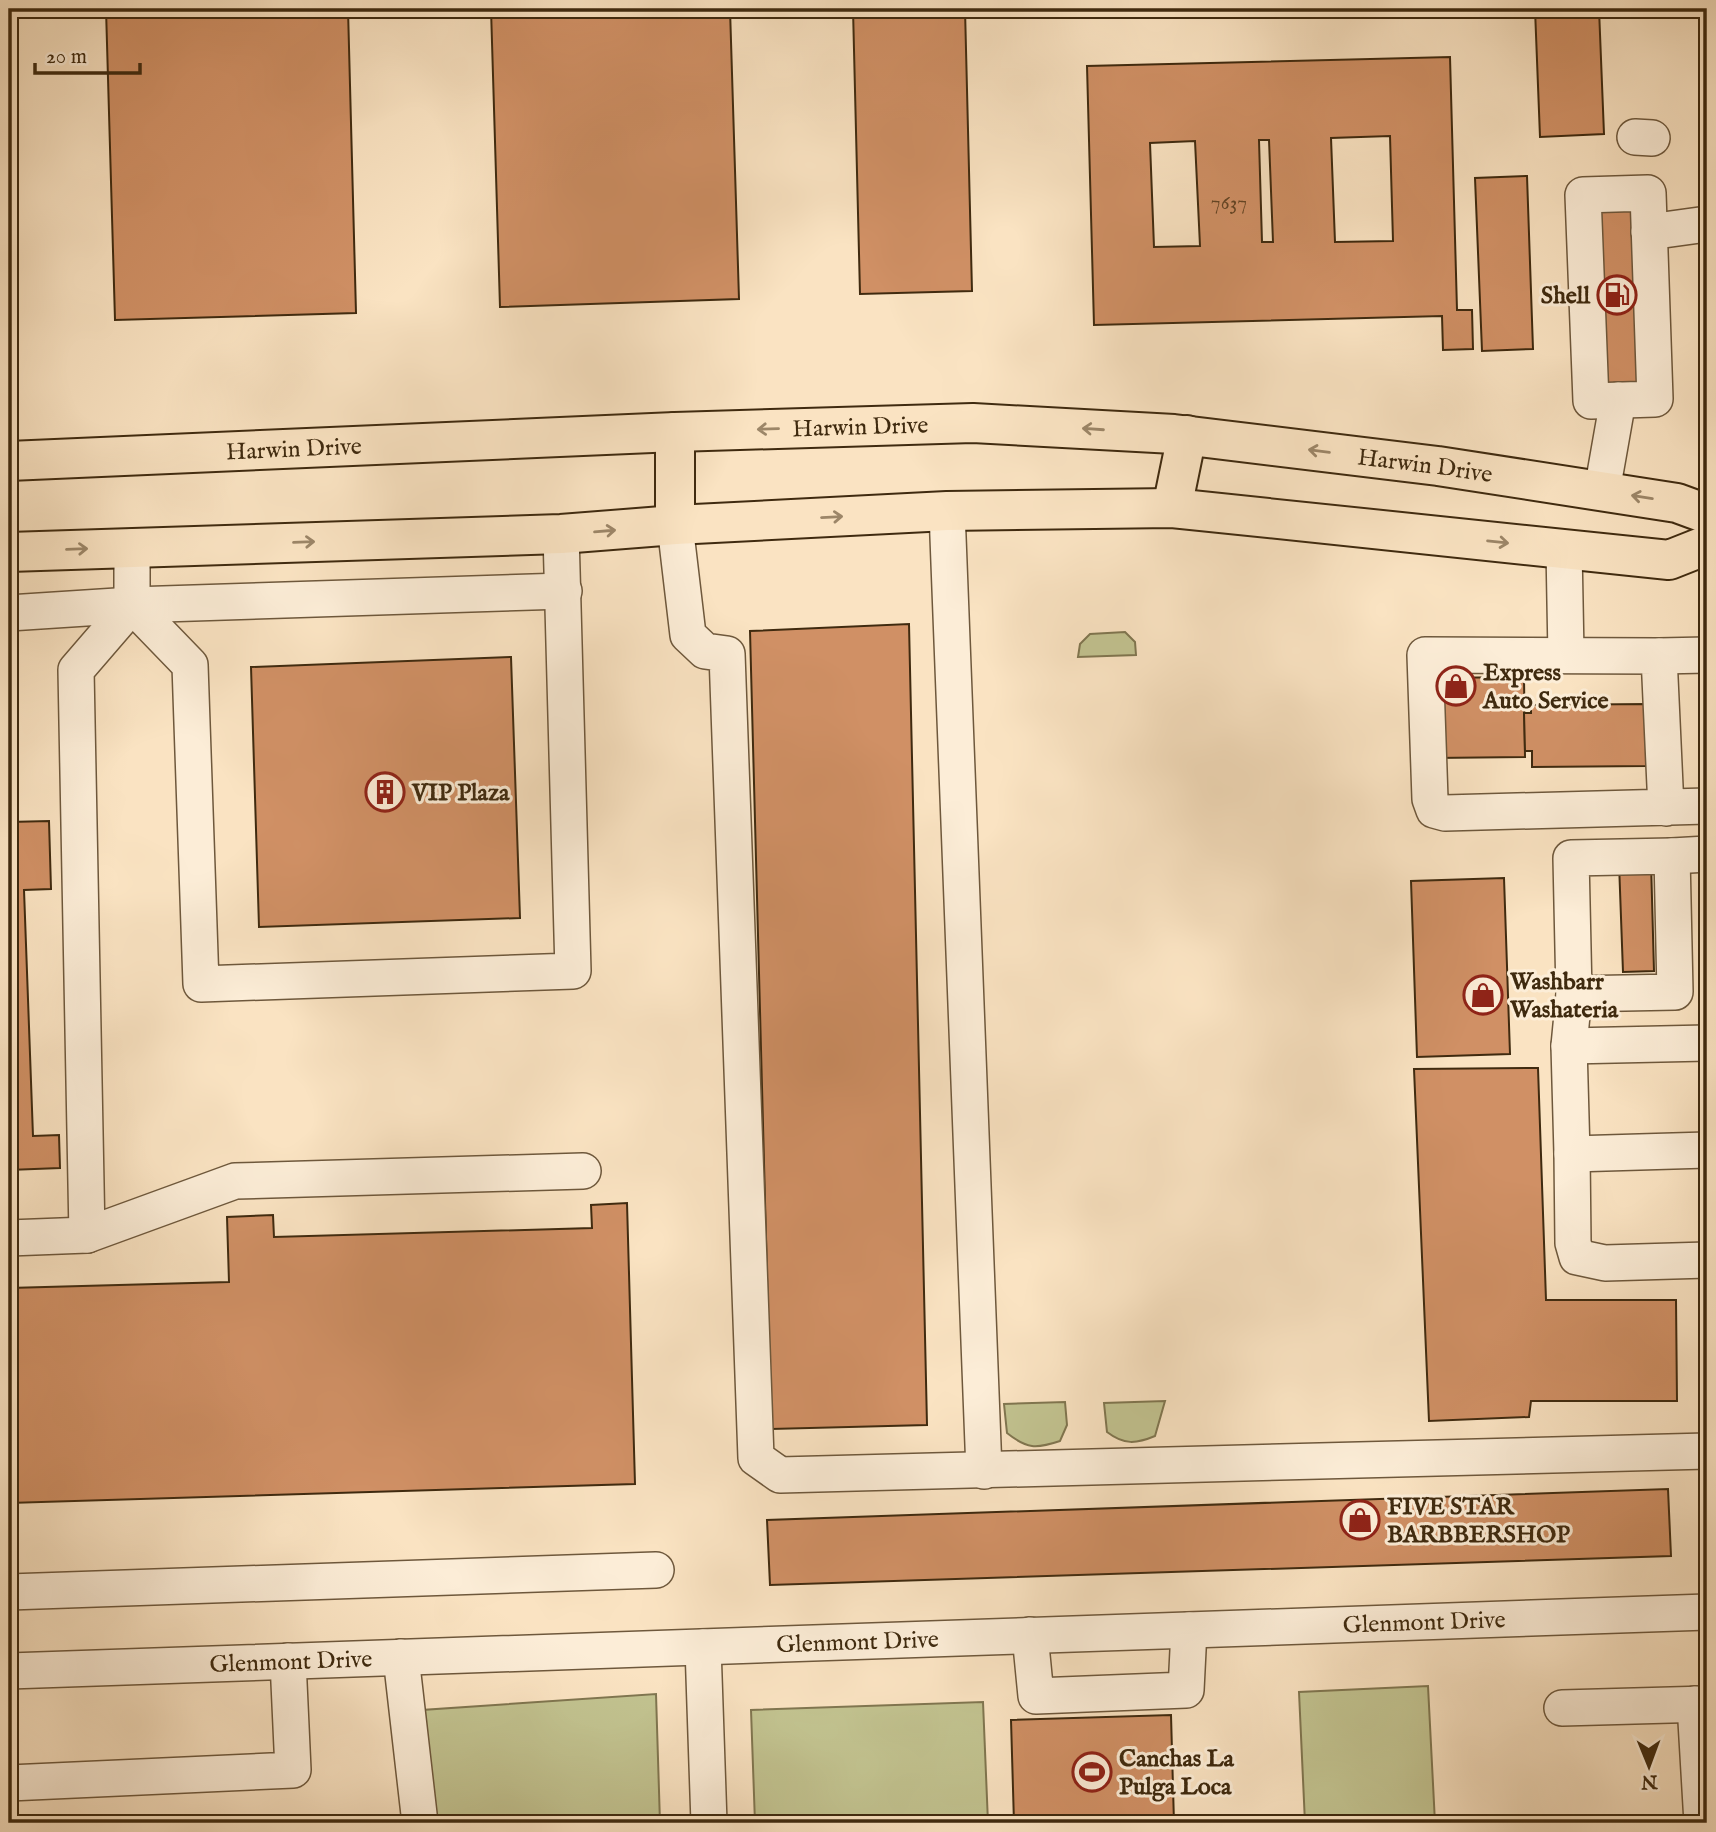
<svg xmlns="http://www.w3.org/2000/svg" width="1716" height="1832" font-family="'IM FELL English',serif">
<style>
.green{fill:#c2c390;stroke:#807650;stroke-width:2}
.building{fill:#d09065;stroke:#3f2a0f;stroke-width:2;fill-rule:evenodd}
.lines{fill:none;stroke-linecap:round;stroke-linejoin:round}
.minor-casing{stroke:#6e583c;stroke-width:38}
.major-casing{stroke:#3f2a0f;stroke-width:42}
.minor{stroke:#fcedd7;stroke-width:35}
.major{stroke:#fae3c2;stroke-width:38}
.oneway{stroke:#9c8668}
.labels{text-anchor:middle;stroke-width:6;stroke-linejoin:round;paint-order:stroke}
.number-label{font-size:21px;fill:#634424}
.poi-label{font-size:24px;font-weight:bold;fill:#3f2a0f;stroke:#fcedd7;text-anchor:start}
.street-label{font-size:24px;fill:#3f2a0f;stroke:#fcedd7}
</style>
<rect width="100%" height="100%" fill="#fae3c2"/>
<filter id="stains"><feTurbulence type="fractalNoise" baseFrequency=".00286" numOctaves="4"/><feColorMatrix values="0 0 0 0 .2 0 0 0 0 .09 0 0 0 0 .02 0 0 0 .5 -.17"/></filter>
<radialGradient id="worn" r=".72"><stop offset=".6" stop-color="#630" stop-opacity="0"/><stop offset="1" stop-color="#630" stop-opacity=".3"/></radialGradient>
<!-- green -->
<g class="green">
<polygon points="1125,632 1135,642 1136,655 1078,657 1080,644 1090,634"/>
<path d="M1165,1401L1155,1436C1136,1444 1124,1445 1107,1432L1104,1403Z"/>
<path d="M1065,1402L1067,1425L1060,1441C1036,1449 1027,1449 1007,1433L1004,1404Z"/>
<polygon points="1428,1686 1435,1823 1305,1823 1299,1692"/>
<polygon points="656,1694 660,1823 436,1823 422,1710"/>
<polygon points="983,1702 988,1823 755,1823 751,1710"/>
</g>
<!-- building -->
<g class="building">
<polygon points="106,9 348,9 356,313 115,320"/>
<polygon points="491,9 730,9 739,299 500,307"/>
<polygon points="853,9 965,9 972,291 860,294"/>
<polygon points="1535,9 1599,9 1604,134 1540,137"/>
<path d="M1450,57L1457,310H1472L1473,349L1443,350L1442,316L1094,325L1087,66ZM1390,136L1393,241L1335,242L1331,138ZM1259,140H1269L1273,242H1262ZM1195,141L1200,246L1154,247L1150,143Z"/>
<polygon points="1527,176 1533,349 1482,351 1475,178"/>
<polygon points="1633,206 1640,383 1602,385 1595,207"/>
<polygon points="909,624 927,1425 771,1429 750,631"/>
<polygon points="511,657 520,918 259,927 251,667"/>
<polygon points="1524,677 1525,757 1434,758 1433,678"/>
<polygon points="1647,704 1647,766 1532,767 1532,751 1525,751 1524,713 1531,713 1531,705"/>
<polygon points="49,821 51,889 24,890 33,1136 59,1135 60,1168 9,1170 9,822"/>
<polygon points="1651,862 1654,971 1623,972 1619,863"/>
<polygon points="1504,878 1510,1054 1417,1057 1411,881"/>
<polygon points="1538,1068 1546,1300 1676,1300 1677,1401 1531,1401 1529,1417 1429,1421 1414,1069"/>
<polygon points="627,1203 635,1484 9,1503 9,1288 229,1282 227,1217 273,1215 274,1237 592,1228 591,1205"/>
<polygon points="1668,1489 1671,1556 770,1585 767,1520"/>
<polygon points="1171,1715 1174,1823 1014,1823 1011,1720"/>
</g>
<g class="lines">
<!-- minor casing -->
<g class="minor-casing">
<g id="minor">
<polyline points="1635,137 1652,138"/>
<polygon points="1648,193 1655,399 1591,401 1583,195"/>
<polyline points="1649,232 1707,224"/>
<polyline points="1602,491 1618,400"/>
<polyline points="947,511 984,1471"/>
<polyline points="675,525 688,635 705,651 727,654 756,1458 780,1475 1707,1451"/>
<polyline points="132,547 132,605 190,665 201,984 573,971 561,534"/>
<polyline points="1564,549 1566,655"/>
<polyline points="9,613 132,605 564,591"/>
<polyline points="1659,656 1707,655"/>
<polyline points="1666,808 1659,656 1425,655 1430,799 1434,810 1445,813 1707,806"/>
<polygon points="1672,856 1675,992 1574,994 1571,858"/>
<polyline points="1672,856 1707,854"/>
<polyline points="1569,1046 1707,1043"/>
<polyline points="1707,1150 1572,1154 1573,1243 1577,1257 1605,1263 1707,1260"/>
<polyline points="1572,1154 1569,1046 1574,994"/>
<polyline points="87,1235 76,670 132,605"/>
<polyline points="9,1238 87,1235 235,1181 583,1171"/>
<polyline points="9,1592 656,1570"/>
<polyline points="1030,1635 1036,1696 1186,1690 1189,1630"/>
<polyline points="703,1647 709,1823"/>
<polyline points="401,1657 420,1823"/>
<path id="s1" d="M9,1671L1707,1612"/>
<polyline points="1695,1704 1702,1823"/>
<polyline points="1562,1708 1707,1704"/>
<polyline points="9,1783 293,1770 288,1661"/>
</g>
</g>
<!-- major casing -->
<g class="major-casing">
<g id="major">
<path id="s2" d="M9,461L675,432L973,423L1174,434L1438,466L1677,503L1707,514"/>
<polyline points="1172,508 1187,435"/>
<polyline points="675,525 675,432"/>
<polyline points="9,552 561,534 675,525 947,511 1172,508 1669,560 1707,545"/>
</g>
</g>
<!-- minor -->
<use href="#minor" class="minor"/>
<!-- major -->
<use href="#major" class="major"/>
</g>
<!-- one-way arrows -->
<defs><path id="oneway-shaft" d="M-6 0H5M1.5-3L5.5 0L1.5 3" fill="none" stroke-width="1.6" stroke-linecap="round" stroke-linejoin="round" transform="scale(1.75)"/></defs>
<g class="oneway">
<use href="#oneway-shaft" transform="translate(768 429) rotate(178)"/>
<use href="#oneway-shaft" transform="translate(1093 429) rotate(-176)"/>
<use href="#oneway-shaft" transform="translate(1319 451) rotate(-173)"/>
<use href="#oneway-shaft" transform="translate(1642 497) rotate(-171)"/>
<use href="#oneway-shaft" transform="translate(832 517) rotate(-3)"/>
<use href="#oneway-shaft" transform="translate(605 531) rotate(-5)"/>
<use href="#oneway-shaft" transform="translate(304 542) rotate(-2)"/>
<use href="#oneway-shaft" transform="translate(1498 542) rotate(6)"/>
<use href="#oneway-shaft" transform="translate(77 549) rotate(-2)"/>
</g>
<!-- icons -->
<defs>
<g id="fuel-ring" transform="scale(2.0125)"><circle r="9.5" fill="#fcedd7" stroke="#8f2418" stroke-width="1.5"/><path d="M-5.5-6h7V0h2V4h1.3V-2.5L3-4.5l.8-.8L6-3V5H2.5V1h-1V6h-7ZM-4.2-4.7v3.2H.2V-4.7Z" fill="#8f2418"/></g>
<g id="shop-ring" transform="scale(2.0125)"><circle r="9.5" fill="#fcedd7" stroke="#8f2418" stroke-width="1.5"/><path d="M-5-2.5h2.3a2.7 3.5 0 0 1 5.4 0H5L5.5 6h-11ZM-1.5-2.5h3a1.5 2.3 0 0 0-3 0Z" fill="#8f2418"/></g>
<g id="building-ring" transform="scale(2.0125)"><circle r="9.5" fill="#fcedd7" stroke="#8f2418" stroke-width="1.5"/><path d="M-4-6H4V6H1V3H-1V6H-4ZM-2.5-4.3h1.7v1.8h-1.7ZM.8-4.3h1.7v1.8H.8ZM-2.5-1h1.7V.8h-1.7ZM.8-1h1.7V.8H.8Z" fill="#8f2418"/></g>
<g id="stadium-ring" transform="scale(2.0125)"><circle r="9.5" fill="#fcedd7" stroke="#8f2418" stroke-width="1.5"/><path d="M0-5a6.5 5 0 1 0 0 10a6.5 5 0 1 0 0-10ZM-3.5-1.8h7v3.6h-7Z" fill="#8f2418"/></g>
</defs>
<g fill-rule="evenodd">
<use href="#fuel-ring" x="1617" y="295"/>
<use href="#shop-ring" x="1456" y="686"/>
<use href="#building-ring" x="385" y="792"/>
<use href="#shop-ring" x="1483" y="995"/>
<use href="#shop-ring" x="1360" y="1520"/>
<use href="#stadium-ring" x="1092" y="1772"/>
</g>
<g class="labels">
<!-- number labels -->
<g class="number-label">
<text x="1229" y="209">7637</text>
</g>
<!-- poi labels -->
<g class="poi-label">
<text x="1590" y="303" text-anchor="end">Shell</text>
<text x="1483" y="680">Express<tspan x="1483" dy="28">Auto Service</tspan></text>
<text x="412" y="800">VIP Plaza</text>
<text x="1510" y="989">Washbarr<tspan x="1510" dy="28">Washateria</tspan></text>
<text x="1387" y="1514">FIVE STAR<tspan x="1387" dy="28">BARBBERSHOP</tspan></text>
<text x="1119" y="1766">Canchas La<tspan x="1119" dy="28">Pulga Loca</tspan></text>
</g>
<!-- street labels -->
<g class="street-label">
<text dy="8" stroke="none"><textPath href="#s2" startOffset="852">Harwin Drive</textPath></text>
<text dy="8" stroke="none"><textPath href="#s2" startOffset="285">Harwin Drive</textPath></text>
<text dy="8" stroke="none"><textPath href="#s2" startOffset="1419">Harwin Drive</textPath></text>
<text dy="8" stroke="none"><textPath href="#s1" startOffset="1416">Glenmont Drive</textPath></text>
<text dy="8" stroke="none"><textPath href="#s1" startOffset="849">Glenmont Drive</textPath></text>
<text dy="8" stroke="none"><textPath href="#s1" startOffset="282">Glenmont Drive</textPath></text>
</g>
</g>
<!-- margin -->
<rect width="1716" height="1832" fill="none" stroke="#fae3c2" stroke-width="35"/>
<rect x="10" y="10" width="1695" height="1811" fill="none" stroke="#3f2a0f" stroke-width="3.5"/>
<rect x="18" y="18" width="1681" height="1797" fill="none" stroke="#3f2a0f" stroke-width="2"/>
<!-- north arrow -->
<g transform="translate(1649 1766) rotate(179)" stroke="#fcedd7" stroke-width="5" paint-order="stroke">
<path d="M0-5L12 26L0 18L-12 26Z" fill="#3f2a0f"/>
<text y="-10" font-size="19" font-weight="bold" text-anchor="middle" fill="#3f2a0f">N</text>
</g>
<!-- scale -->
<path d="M35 63v10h105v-10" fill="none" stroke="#3f2a0f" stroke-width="3.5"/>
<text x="46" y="63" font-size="21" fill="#3f2a0f" stroke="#fcedd7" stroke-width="5" paint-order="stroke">20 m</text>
<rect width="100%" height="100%" filter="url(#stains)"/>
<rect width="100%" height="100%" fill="url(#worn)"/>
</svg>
